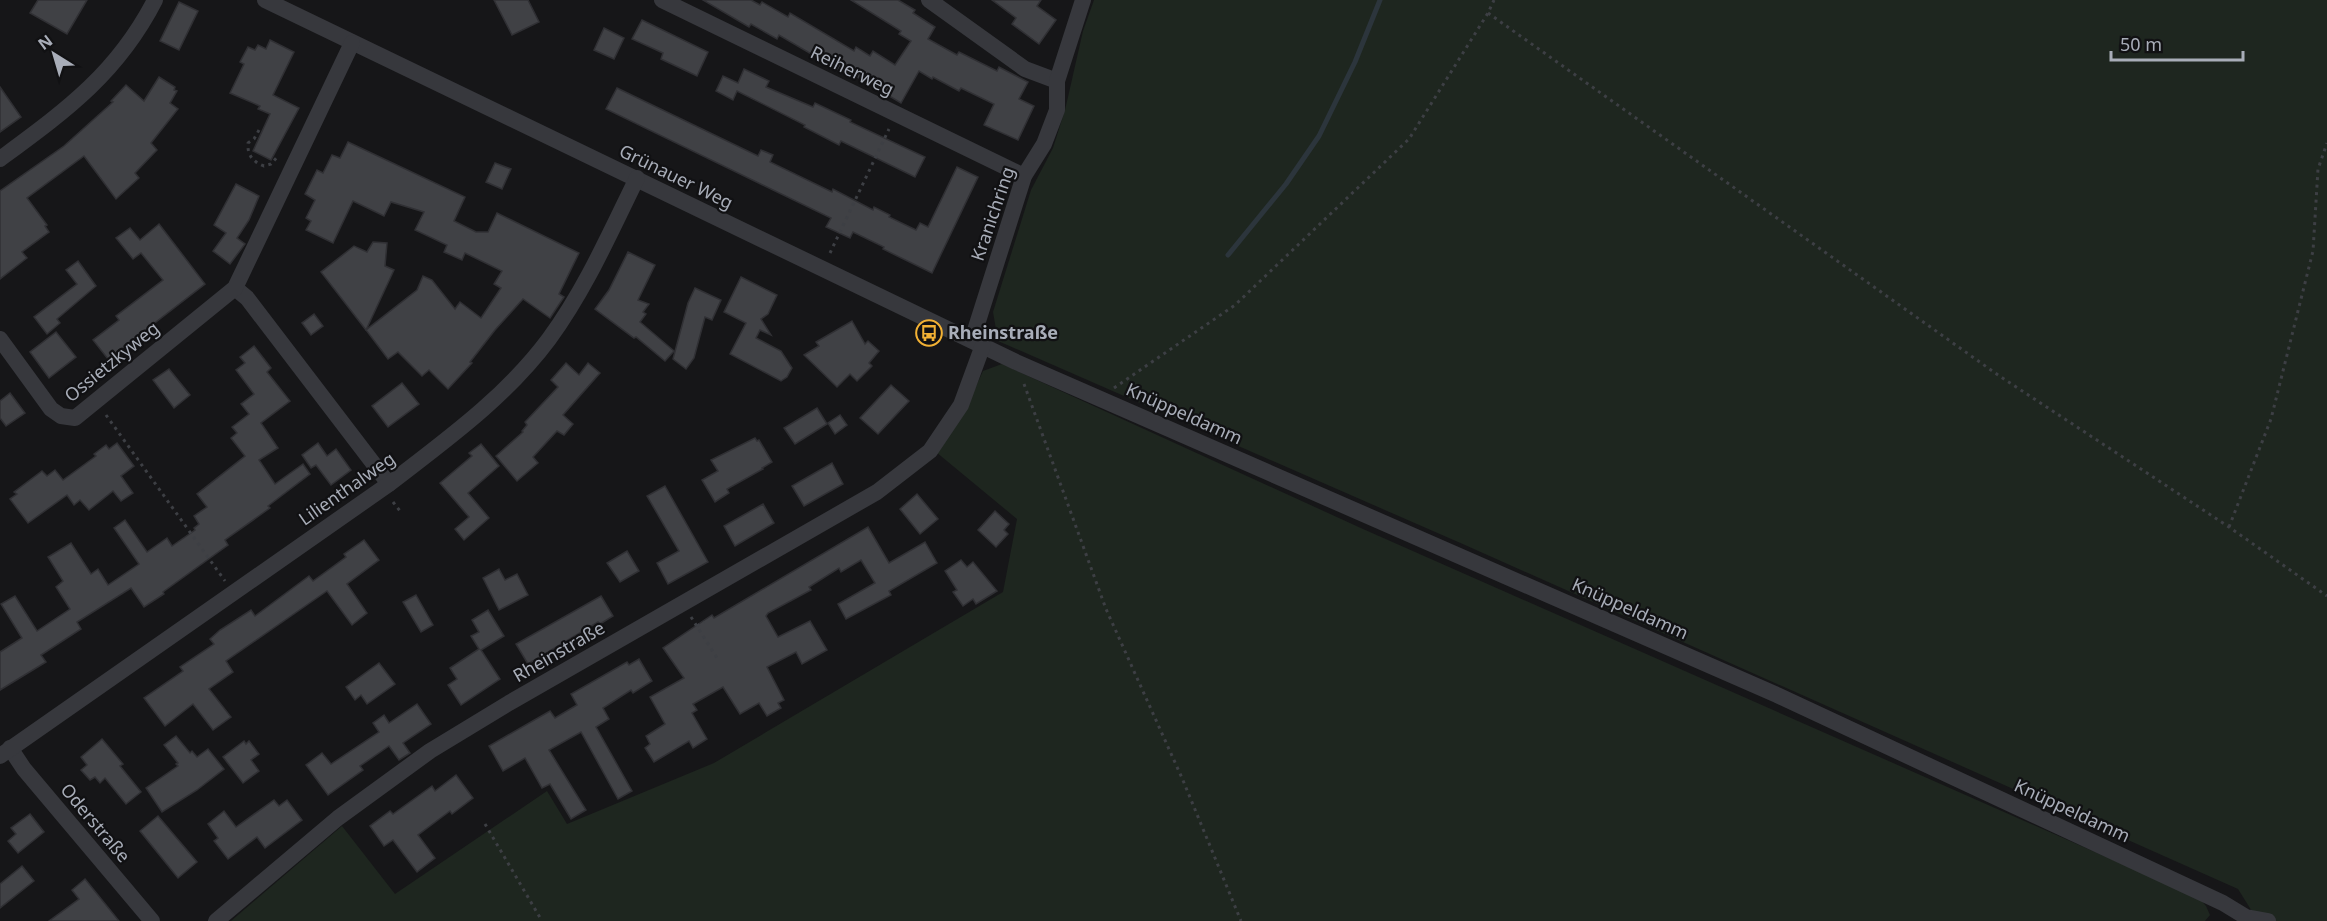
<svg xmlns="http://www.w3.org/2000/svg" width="2327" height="921" font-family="'Noto Sans',sans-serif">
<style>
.green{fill:#1e261f}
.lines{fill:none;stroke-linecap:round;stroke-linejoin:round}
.stream{stroke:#2c353c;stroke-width:5}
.building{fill:#404145;stroke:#303034;stroke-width:1.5}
.path{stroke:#3d3f44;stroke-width:3;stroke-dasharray:3 4.5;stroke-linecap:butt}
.minor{stroke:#37383d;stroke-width:16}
.labels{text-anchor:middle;stroke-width:4.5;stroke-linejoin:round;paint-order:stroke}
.street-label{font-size:18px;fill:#a8adb8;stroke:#111113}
.poi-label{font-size:18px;font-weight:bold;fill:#a8adb8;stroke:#111113;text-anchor:start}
</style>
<rect width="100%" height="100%" fill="#161618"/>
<!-- green -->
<g class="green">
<polygon points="1094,0 2327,0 2327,921 2258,921 2238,889 1465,545 998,341 993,312 1031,190 1053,148 1065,110 1083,31"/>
<polygon points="1002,364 1363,529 2199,898 2206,906 2210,915 2205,921 231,921 342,826 395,894 547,791 567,824 714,763 1003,592 1017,519 936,452 967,406 983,371"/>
</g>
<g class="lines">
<!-- stream -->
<polyline class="stream" points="1228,255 1286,184 1319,136 1355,62 1380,0"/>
</g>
<!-- building -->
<g class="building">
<polygon points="38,0 87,0 67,34 30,13"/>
<polygon points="494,0 528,0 539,22 512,35"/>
<polygon points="703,0 751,0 760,5 762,2 788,17 790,13 854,51 856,47 870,56 873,51 895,65 911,41 899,34 901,31 851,0 898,0 915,10 913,13 935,27 928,39 957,55 959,52 997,71 999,67 1028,82 1019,99 1034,106 1018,140 984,125 994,104 961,88 959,91 933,77 932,79 919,71 901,103 844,69 842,72 779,35 777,39 751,24 749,27"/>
<polygon points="992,0 1041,0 1037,6 1056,20 1039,44 1012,24 1016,18"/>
<polygon points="179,2 198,11 179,50 160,41"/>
<polygon points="642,20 708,52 697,76 661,59 663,53 632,39"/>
<polygon points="604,28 624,38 614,59 594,50"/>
<polygon points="270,40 294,52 273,95 299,108 271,160 253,151 270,114 258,109 260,106 230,93 244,64 240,62 248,47 255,50 258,45 266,49"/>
<polygon points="744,69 769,81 766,87 813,107 815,103 851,120 850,122 925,157 915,177 841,141 839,145 804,127 805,125 737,91 733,100 716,91 723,76 738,83"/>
<polygon points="159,77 175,87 174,90 177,91 170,103 178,109 151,143 157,150 135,173 139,178 116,199 84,156 27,198 47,225 45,226 49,232 22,252 27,258 0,279 0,191 64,146 113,102 111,101 126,85 144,101"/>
<polygon points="0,87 21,117 0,132"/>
<polygon points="617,88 758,156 761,150 773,155 770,162 832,192 833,189 873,210 874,207 890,215 889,217 916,230 920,223 928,227 957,167 978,177 932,273 883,249 884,247 853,232 850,238 826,227 831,218 606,109"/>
<polygon points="348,142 465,197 454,221 476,232 488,232 497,213 579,253 559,294 564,297 550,318 523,299 495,330 470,362 472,363 448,389 429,370 422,376 398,352 388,359 366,330 417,290 423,276 432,280 455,309 460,302 481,318 501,288 494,284 502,271 465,253 462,260 444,252 447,245 415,230 424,212 391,202 384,216 353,201 333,243 306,230 311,221 306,218 315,200 305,194 317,170 323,173 332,155 340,158"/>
<polygon points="495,163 511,169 502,189 486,182"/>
<polygon points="236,184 259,196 249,220 237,238 245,244 230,264 213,251 226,233 214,225"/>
<polygon points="159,224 205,284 108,359 93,340 119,320 116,316 163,280 141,253 133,259 116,238 130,228 140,240"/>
<polygon points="373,242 387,243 385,266 394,270 366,330 321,272 354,246 367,252"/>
<polygon points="628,252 655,265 638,300 649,304 643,312 646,314 640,322 674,351 665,361 636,337 634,338 595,309 609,290"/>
<polygon points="78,261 96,286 57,319 60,323 47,334 34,317 77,284 66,270"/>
<polygon points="741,277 777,295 768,314 761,319 771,335 760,330 756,338 781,351 792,368 787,377 781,381 730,354 746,323 724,312"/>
<polygon points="695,288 721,300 712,320 705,317 694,358 686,369 673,359 688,303"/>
<polygon points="314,314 323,326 311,335 302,323"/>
<polygon points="852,321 865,344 868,341 879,351 869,363 872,366 857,381 850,374 837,387 804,355 819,346 816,342"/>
<polygon points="56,332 76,357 49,378 30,352"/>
<polygon points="254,346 271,368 267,372 290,401 261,423 278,448 259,460 275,484 303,464 310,474 268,506 270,508 225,540 228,545 163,592 164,594 144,607 131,588 77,622 81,629 41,655 46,662 0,690 0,652 22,638 1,604 15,596 37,631 70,609 56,587 63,581 48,557 71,543 91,574 98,569 108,585 139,564 114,528 125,520 147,552 167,538 172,546 195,530 194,528 199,524 194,516 207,507 197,494 245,456 231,438 237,433 232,427 249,414 241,404 254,394 236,370 245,363 240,357"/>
<polygon points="566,363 579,375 588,363 600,373 563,415 573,424 564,435 557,431 533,457 538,463 517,481 496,456 523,432 522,431 527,425 525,422 558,387 551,380"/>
<polygon points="169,369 190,395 174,408 153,380"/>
<polygon points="402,383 419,404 388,427 372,406"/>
<polygon points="891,385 909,401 878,434 860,418"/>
<polygon points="10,393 25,413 6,426 0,418 0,401"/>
<polygon points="817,408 827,424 795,444 784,428"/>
<polygon points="840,415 847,425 835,434 828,423"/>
<polygon points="755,438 757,441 759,440 772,462 762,468 763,469 727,489 729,493 715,502 702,480 718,471 711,460"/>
<polygon points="117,443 134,466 121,476 133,493 121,501 113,491 89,510 80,500 74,505 67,495 28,523 10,499 17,494 14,492 42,471 47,476 55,470 63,480 96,456 94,454 106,445 109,449"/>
<polygon points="318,443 327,456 336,449 351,470 331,485 316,465 311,468 302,455"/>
<polygon points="481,444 499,466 468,493 489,518 464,540 455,529 469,517 440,483 472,456 469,453"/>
<polygon points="832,463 843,484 804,506 792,486"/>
<polygon points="665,486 708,562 668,584 657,563 679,551 647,496"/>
<polygon points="917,494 938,519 920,534 900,509"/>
<polygon points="763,504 774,523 735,546 724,526"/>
<polygon points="995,511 1009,524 1004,530 1008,534 996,547 978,530"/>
<polygon points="868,527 889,563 925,542 937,563 889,591 891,595 846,619 838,604 875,583 861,560 841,572 839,568 809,587 811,590 768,613 766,616 778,637 810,621 827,650 802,664 796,652 767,667 784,700 778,703 781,708 767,716 759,703 740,714 723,687 693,704 697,710 692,713 707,739 693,748 689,741 654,762 645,748 650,744 646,736 665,724 650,697 684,678 663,648 712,615 714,618"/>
<polygon points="364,540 379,560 347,584 367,613 352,625 327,591 226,661 233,672 209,689 231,717 213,730 193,704 165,726 144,698 183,671 180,667 214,644 210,639 220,630 251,610 255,616 309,576 313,581 346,557 344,554"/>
<polygon points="627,551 639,571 620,582 607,563"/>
<polygon points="961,560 967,567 973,562 997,591 976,604 973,599 963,606 953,592 957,590 945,571"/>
<polygon points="499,569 505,580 517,574 528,595 499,610 483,578"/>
<polygon points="416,595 433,625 421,632 403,602"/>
<polygon points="601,596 613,616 600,624 598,622 528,664 516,644"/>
<polygon points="488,610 504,636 481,650 500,679 461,705 448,685 457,679 450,668 479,649 471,636 479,632 472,620"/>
<polygon points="639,659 652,681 633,693 631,690 603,708 609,719 596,727 632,791 618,799 581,732 549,750 586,810 571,819 550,784 542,788 525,758 503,771 489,746 550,711 555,718 577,705 571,694 627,662 629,665"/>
<polygon points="379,663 395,684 367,704 361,695 355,700 346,687"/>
<polygon points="417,704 431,724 403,743 410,753 399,760 389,746 360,766 363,770 328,795 306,765 322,753 331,764 379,732 373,723 384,715 389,723"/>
<polygon points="176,736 190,753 192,751 197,757 208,749 224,769 197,790 162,812 146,788 178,766 176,764 178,763 164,745"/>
<polygon points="102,739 123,764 120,766 141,792 126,804 105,778 100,783 95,777 90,780 81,770 87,765 81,757"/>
<polygon points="244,741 246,744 249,741 259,754 251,760 259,771 243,783 223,757"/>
<polygon points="456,775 473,798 452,814 450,811 418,835 435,858 417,872 393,840 384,846 370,826 390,811 393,814 432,786 435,791"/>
<polygon points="274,800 279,806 287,800 302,820 265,848 257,837 228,859 214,841 218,838 208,824 224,811 236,827"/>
<polygon points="30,814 44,832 18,853 8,841 16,834 11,828"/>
<polygon points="158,816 197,862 178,878 140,831"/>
<polygon points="22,866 34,881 0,908 0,884"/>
<polygon points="85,879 119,921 49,921 79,899 72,890"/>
</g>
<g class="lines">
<!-- path -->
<g class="path">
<polyline points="1488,13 1998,375 2229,527 2327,596"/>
<path d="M259,130L254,139L248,143C247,155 253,162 264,166L271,164L278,156"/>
<polyline points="830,253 889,129"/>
<polyline points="1024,384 1106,609 1182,778 1241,921"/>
<polyline points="1114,388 1235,305 1409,139 1488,13 1494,0"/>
<polyline points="106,415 225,581"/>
<polyline points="393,502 400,511"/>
<polyline points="2229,527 2271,419 2313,251 2318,169 2327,143"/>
<polyline points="691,617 717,658"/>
<polyline points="697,626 704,622"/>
<polyline points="485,824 542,921"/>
</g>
<!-- minor -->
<g class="minor">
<polyline points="265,0 1016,362 1777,695 2223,903 2246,917 2268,921"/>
<polyline points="662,0 1024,176"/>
<polyline points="929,0 1025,69 1057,81"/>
<path d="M0,159C65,111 117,74 155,0"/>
<polyline points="235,288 247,298 389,484"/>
<polyline points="0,339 51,409 61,416 75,418 235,288 352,43"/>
<polyline points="972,340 1024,176 1044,144 1057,110 1057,81 1083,0"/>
<polyline points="10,748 24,769 152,921"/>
<path d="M0,756L389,484C446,440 506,397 549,339C585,290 610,233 637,178"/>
<polyline points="216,921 338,818 430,751 509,703 877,492 930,451 961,405 983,345"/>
</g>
</g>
<!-- icons -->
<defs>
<g id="bus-ring" transform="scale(1.35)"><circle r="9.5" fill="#111113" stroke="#f2b134" stroke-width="1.5"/><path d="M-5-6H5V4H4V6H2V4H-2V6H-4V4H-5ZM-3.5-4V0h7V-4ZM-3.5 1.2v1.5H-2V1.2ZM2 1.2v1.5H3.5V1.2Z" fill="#f2b134"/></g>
</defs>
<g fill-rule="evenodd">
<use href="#bus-ring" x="929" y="333"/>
</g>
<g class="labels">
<!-- street labels -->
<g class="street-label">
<text transform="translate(852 71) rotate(26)" y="6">Reiherweg</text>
<text transform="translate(676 177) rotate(26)" y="6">Grünauer Weg</text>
<text transform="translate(993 214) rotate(-71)" y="6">Kranichring</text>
<text transform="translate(112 362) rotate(-39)" y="6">Ossietzkyweg</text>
<text transform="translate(1184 414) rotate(24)" y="6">Knüppeldamm</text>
<text transform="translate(347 489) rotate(-35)" y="6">Lilienthalweg</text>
<text transform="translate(1630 609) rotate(24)" y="6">Knüppeldamm</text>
<text transform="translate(559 652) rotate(-30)" y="6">Rheinstraße</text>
<text transform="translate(2072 811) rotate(25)" y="6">Knüppeldamm</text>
<text transform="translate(95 823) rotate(50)" y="6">Oderstraße</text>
</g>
<!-- poi labels -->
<g class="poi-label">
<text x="948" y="339">Rheinstraße</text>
</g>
</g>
<!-- north arrow -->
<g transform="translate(54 54) rotate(323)" stroke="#111113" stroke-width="4.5" paint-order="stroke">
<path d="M0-4.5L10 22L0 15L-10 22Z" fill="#a8adb8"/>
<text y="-9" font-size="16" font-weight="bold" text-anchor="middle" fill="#a8adb8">N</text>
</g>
<!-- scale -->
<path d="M2111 51v9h132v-9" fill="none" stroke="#a8adb8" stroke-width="3"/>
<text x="2120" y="51" font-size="18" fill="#a8adb8" stroke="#111113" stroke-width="4.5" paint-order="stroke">50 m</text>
</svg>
